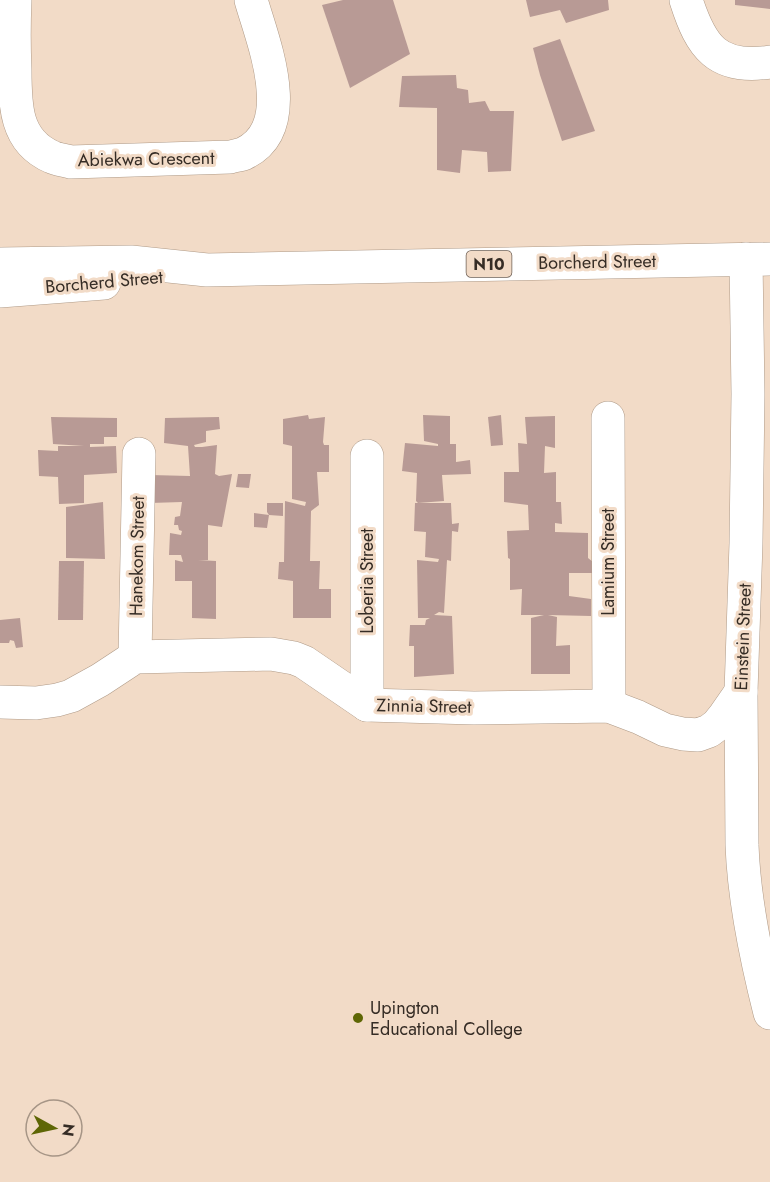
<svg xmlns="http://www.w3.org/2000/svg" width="770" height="1182" font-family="Jost,sans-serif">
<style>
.building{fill:#b89a95}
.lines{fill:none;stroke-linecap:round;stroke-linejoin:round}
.minor-casing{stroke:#af9a87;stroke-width:34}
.trunk-casing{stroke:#af9a87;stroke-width:34}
.minor{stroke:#fff;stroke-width:33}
.trunk{stroke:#fff;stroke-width:33}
.poi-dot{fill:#5e6605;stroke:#f2dbc7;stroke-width:2}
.labels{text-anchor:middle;stroke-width:6;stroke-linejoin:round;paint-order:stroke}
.shield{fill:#f2dbc7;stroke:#6e6056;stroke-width:1.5}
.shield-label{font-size:16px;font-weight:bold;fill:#352c25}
.street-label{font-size:18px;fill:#352c25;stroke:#f2dbc7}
.poi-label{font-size:18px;fill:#352c25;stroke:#f2dbc7;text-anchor:start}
</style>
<rect width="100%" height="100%" fill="#f2dbc7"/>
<!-- building -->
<g class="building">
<polygon points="343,0 393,0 410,54 350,88 322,5"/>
<polygon points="526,0 608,0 609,10 566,23 560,10 530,17"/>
<polygon points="735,0 770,0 770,9 735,5"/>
<polygon points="560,39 595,131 562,141 540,75 533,48"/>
<polygon points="456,75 457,88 468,90 469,103 485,101 490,111 514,111 511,171 488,172 487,152 462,150 460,173 437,170 437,108 399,107 402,76"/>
<polygon points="308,415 309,419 325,417 323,442 324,445 329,445 329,472 317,472 319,505 311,511 310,561 320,561 319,589 331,589 331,618 293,618 293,581 278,579 279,562 284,562 285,501 305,506 306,502 292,499 292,446 283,444 283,419"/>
<polygon points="423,415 450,416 450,444 456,444 456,462 470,460 471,474 442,475 444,501 418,503 416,501 417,473 402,471 405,443 438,446 438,444 424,441"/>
<polygon points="501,415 503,445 491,446 488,417"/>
<polygon points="555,416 555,448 545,446 544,473 556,472 556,502 561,502 562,524 555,523 555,532 588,533 588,558 593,562 592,573 569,573 569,596 591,599 591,616 548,615 557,617 556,646 570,645 570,674 531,674 531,618 544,615 521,615 522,589 510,590 510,559 508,558 507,531 529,530 528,505 504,502 504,472 519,472 518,443 527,444 525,417"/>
<polygon points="51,417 117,418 117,437 104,437 104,444 90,444 90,447 116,446 117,473 84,475 84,503 59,504 58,477 39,476 38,450 58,451 58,446 84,446 53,444"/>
<polygon points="219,417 220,429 206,431 206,442 194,445 195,447 202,447 217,445 215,474 219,476 232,474 222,527 208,525 208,560 198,560 216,561 216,619 192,618 192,581 175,581 175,560 183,562 181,555 169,555 170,533 181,535 182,531 179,530 178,525 174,525 175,517 180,516 182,502 150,503 150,475 190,476 188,446 164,443 165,418"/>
<polygon points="238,474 251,474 249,488 236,487"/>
<polygon points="103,502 105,559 66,558 66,507"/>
<polygon points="267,503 283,503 283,516 269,515 267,528 254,527 254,513 269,515 267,512"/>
<polygon points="415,503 451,503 452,524 459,523 458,532 452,531 451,561 447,560 444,613 439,612 434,615 452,616 454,674 414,677 414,646 409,646 410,625 425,625 426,620 430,618 418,618 417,560 438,562 439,559 425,557 426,532 414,531"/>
<polygon points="59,561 84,561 83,620 58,620"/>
<polygon points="20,618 23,647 16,648 14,641 10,640 9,643 0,643 0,620"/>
</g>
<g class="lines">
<!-- minor casing -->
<g class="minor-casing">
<g id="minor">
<path d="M15,0C14,23 14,47 15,70C15,105 15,141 52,157C58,160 65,160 71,162L230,157C234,156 239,155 243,154C299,128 263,42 251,0"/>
<path d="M686,0C701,47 717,70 770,62"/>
<path d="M746,259L748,394L746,543L741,692L742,845C744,901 756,958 770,1013"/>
<polyline points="608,418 609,706"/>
<polyline points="367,456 367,705"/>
<polyline points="135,657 139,454"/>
<polyline points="0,702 36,703 57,700 71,696 100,680 135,657 271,654 294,658 304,662 367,705 474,708 609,706 638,717 665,730 683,734 698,735 709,731 717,725 725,715 741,692"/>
</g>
</g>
<!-- trunk casing -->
<g class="trunk-casing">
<g id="trunk">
<polyline points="0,264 131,262 207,270 770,259"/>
<polyline points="0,291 104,283"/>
</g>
</g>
<!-- minor -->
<use href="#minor" class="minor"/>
<!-- trunk -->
<use href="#trunk" class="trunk"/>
</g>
<!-- markers -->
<circle class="poi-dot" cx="358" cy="1018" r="6"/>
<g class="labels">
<!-- shield labels -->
<rect class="shield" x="466.5" y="251" width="45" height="26" rx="4.5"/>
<g class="shield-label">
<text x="489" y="270">N10</text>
</g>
<!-- street labels -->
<g class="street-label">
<text transform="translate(146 159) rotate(-1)" y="6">Abiekwa Crescent</text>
<text transform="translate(597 262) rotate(-1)" y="6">Borcherd Street</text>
<text transform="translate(104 282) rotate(-5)" y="6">Borcherd Street</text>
<text transform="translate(137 556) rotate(-89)" y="6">Hanekom Street</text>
<text transform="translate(608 562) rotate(-90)" y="6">Lamium Street</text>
<text transform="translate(367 581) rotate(-90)" y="6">Loberia Street</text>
<text transform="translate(743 637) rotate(-88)" y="6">Einstein Street</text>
<text transform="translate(424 706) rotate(1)" y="6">Zinnia Street</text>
</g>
<!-- poi labels -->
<g class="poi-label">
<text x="370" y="1014">Upington<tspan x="370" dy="21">Educational College</tspan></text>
</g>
</g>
<!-- north arrow -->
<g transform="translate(54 1128) rotate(98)"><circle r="28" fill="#f2dbc7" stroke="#a69586" stroke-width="1.5"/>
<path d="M0-4.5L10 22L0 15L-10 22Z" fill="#5e6605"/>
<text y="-9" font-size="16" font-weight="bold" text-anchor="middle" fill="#352c25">N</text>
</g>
</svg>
